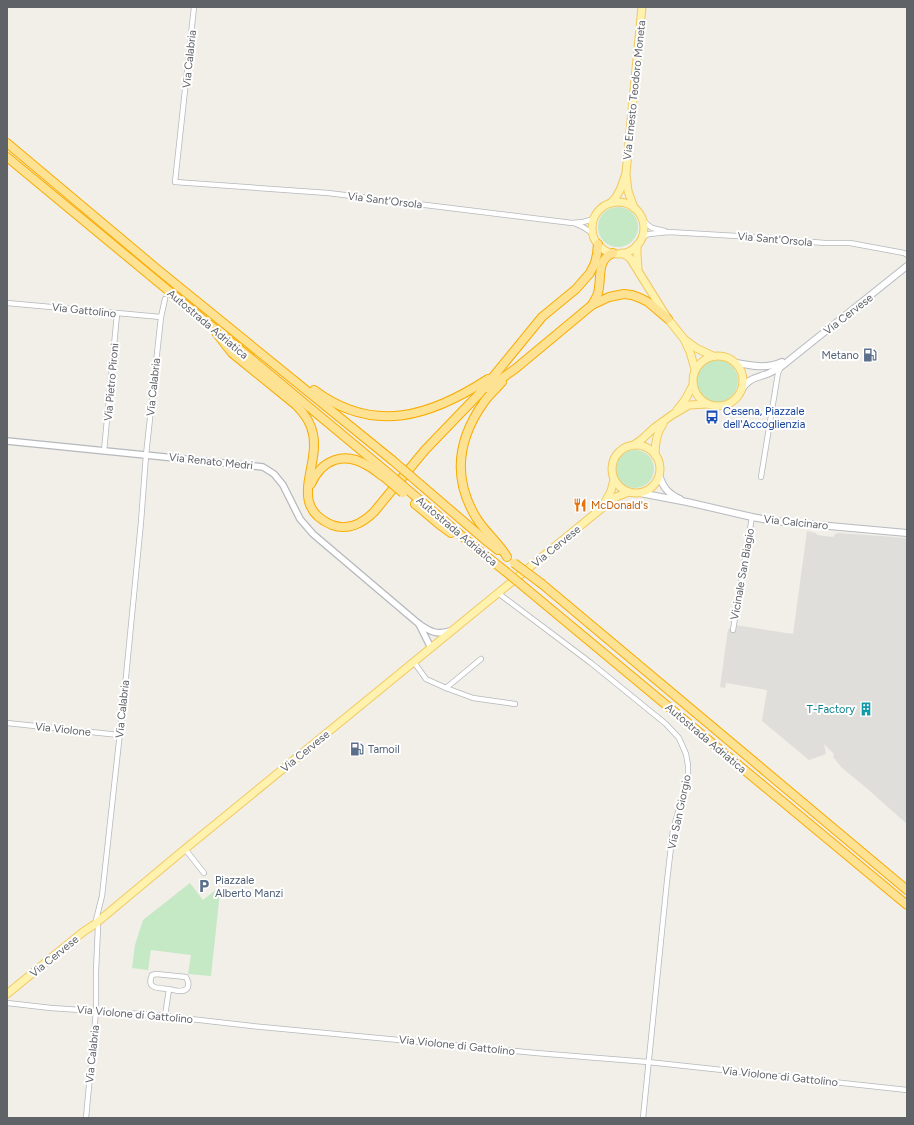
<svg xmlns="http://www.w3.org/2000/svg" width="914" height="1125" font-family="Figtree,sans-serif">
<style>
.industrial{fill:#e0deda}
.green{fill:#c5e8c5}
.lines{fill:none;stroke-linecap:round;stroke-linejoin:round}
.minor-casing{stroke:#b5b8bc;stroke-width:6}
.tertiary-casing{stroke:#b5b8bc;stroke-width:8}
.secondary-casing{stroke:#b6babf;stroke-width:8}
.primary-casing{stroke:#f2c960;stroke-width:9}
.motorway-casing{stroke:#f9ab00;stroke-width:10}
.minor{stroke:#fff;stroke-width:4.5}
.tertiary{stroke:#fff;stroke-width:5.5}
.secondary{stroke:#fff;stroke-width:6}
.primary{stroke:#fff2af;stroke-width:7}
.motorway{stroke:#fde293;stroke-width:8}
.motorway-bridge-casing{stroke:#f9ab00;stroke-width:10;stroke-linecap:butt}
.motorway-bridge{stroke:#fde293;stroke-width:8}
.labels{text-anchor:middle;stroke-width:4;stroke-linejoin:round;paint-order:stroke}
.street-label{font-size:11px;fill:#5f6368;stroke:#fff}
.service-label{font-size:11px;fill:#4e5e75;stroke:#fff;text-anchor:start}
.transit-label{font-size:11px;fill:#164399;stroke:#fff;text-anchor:start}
.food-label{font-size:11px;fill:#c56008;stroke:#fff;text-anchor:start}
.culture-label{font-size:11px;fill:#0d838f;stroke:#fff;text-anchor:end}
</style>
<rect width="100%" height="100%" fill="#f1efe8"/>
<!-- industrial -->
<polygon class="industrial" points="807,531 816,533 817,535 833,537 835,534 839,533 907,538 907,824 863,785 842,768 833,757 834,754 824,744 826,754 809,760 762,721 767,690 726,683 725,688 720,687 728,629 735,629 735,625 793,634"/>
<!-- green -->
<g class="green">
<circle cx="618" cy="227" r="20"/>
<circle cx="717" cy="381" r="21"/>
<circle cx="635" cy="469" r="19"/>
<polygon points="190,883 203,900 218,888 220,891 211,976 188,974 191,955 151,950 148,970 132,968 135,945 143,920"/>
</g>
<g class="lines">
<!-- minor casing -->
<g class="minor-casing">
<g id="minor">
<polyline points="194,7 175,182 328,193 572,223 583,222 594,219"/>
<polyline points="642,220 652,228 665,231"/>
<polyline points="574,223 583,227 592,233"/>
<polyline points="642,237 649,234 669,232 737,236 825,243 850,243 904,253 907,255"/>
<polyline points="7,303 161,317"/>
<polyline points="104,451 117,314"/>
<polyline points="761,477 778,373 781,367"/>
<polyline points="498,593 591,663 666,724 679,738 686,754 688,765 688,777 673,830 667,881 643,1118"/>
<polyline points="733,630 752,517"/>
<polyline points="415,661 416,665 426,679 446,688 473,698 515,704"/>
<polyline points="446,688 481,659"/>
<polyline points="7,723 119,735"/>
<polyline points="185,849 204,873"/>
<polyline points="7,1003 51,1008 156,1015 252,1026 536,1053 648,1062 907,1090"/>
<path d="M165,1016L169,989C174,990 185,994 188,987C189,983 188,981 186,977L156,974L152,975C146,989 158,988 169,989"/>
<polyline points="86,1118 96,1011 96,972 98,926 95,924 102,896 125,687 141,522 146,455 161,317 165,299"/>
</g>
</g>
<!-- tertiary casing -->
<g class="tertiary-casing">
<g id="tertiary">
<path d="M7,441L263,467L274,474L283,485L300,519L313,534L419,624C431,632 436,635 450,631"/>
<polyline points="419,624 431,648"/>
</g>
</g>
<!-- secondary casing -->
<g class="secondary-casing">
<g id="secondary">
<path d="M736,363C754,366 766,369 782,362"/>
<path d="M742,389C749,378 756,378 767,374C772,372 777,369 782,366L907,266"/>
<path d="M659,475C663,487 668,494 680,499"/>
<polyline points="640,493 687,502 752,517 774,521 907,533"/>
</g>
</g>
<!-- primary casing -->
<g class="primary-casing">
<g id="primary">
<polyline points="626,175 628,191 634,208"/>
<circle cx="618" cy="228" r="26"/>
<path d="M611,203C620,194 622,185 626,173L642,7"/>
<polyline points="637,245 637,255 638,268"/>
<polyline points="622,253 630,258 668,319 684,339 696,348 713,356"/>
<polyline points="685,341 690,352 695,369"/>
<circle cx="718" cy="381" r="25"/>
<polyline points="677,410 685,400 693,385"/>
<circle cx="636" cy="469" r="24"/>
<polyline points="634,445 641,440 654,428 672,415 689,405 707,404"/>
<path d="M655,455C655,444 656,433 663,424"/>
<polyline points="603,506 611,491 614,480"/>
<polyline points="7,994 83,932 95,924 185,849 602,508 616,497 629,492"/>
</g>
</g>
<!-- motorway casing -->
<g class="motorway-casing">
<g id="motorway">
<polyline points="7,143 157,269 392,460"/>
<polyline points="7,157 216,330"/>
<path d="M592,305C594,301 597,297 598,293C602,278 596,260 613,253"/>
<path d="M211,326L232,353L296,405C304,413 311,423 313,434C320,467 287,506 332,525C348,531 363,523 374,512L425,450L479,394L542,317L576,289L590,273L595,263L597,254L598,244"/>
<polyline points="225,337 387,472"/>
<path d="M502,382C496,389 489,395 484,402C457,440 452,479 477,519C486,533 499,543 507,557"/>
<polyline points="488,388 515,369 592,305 609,297 624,294 632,295 640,298 648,302 668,319"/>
<path d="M314,390C374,435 431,416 488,379"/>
<path d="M311,484C322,459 345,451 368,466C374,469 379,474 384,477"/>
<polyline points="421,485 484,539 498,550"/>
<polyline points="415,496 477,549 505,571"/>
<polyline points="415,504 440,525 451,533"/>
<polyline points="542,584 907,890"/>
<polyline points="529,591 907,905"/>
</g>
</g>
<!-- minor -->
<use href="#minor" class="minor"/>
<!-- tertiary -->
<use href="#tertiary" class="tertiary"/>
<!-- secondary -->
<use href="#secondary" class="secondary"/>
<!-- primary -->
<use href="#primary" class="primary"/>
<!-- motorway -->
<use href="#motorway" class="motorway"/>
<!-- motorway-bridge casing -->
<g class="motorway-bridge-casing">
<g id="motorway-bridge">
<polyline points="392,460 421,485"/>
<polyline points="387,472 415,496"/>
<polyline points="384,477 403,493"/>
<polyline points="514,563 542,584"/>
<polyline points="505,571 529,591"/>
</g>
</g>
<!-- motorway-bridge -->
<use href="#motorway-bridge" class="motorway-bridge"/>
</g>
<!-- icons -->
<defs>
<g id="fuel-bare" transform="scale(1.08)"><path d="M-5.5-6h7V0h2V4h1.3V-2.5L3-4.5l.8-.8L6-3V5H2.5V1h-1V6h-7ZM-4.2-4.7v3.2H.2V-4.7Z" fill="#5c6f8a" stroke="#fff" stroke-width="2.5" paint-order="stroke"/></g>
<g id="bus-bare" transform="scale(1.08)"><path d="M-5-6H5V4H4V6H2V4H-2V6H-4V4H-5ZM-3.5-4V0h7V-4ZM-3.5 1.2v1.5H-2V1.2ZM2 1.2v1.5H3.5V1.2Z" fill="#1a4fb4" stroke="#fff" stroke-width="2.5" paint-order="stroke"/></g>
<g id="restaurant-bare" transform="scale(1.08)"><path d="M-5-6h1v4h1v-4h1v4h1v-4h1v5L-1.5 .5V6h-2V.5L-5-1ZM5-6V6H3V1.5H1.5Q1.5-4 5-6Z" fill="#e8710a" stroke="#fff" stroke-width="2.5" paint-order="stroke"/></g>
<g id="building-bare" transform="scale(1.08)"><path d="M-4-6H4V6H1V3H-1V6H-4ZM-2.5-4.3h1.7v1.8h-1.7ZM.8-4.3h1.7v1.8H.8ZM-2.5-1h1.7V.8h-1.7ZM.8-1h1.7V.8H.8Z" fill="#0f9aa8" stroke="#fff" stroke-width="2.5" paint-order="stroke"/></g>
<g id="parking-bare" transform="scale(1.08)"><path d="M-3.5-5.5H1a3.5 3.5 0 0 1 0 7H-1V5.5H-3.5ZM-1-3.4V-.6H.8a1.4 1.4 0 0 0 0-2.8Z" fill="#5c6f8a" stroke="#fff" stroke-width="2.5" paint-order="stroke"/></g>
</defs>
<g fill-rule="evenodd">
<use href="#fuel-bare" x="870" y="355"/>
<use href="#bus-bare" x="712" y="417"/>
<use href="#restaurant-bare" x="580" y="505"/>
<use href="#building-bare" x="866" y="709"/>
<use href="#fuel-bare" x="357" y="749"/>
<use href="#parking-bare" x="204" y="886"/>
</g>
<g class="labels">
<!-- street labels -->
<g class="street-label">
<text transform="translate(189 59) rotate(-84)" y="4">Via Calabria</text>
<text transform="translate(634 90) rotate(-84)" y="4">Via Ernesto Teodoro Moneta</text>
<text transform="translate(385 200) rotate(7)" y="4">Via Sant'Orsola</text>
<text transform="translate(775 239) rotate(5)" y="4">Via Sant'Orsola</text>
<text transform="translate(84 310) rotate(6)" y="4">Via Gattolino</text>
<text transform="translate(848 314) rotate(-38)" y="4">Via Cervese</text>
<text transform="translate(208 324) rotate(40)" y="4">Autostrada Adriatica</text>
<text transform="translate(111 382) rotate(-85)" y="4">Via Pietro Pironi</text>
<text transform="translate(153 387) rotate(-84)" y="4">Via Calabria</text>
<text transform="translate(211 461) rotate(6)" y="4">Via Renato Medri</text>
<text transform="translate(796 522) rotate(6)" y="4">Via Calcinaro</text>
<text transform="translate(457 531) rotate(40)" y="4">Autostrada Adriatica</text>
<text transform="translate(556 546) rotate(-39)" y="4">Via Cervese</text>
<text transform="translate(742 574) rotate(-80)" y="4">Vicinale San Biagio</text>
<text transform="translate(122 709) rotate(-84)" y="4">Via Calabria</text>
<text transform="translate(63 729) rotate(6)" y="4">Via Violone</text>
<text transform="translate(706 738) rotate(40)" y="4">Autostrada Adriatica</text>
<text transform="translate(305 751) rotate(-39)" y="4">Via Cervese</text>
<text transform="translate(679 812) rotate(-78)" y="4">Via San Giorgio</text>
<text transform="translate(54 956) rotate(-39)" y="4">Via Cervese</text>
<text transform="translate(135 1014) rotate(5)" y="4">Via Violone di Gattolino</text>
<text transform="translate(457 1045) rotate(6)" y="4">Via Violone di Gattolino</text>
<text transform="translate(92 1054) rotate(-84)" y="4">Via Calabria</text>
<text transform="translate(780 1076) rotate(6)" y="4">Via Violone di Gattolino</text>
</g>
<!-- service labels -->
<g class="service-label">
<text x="859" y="359" text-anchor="end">Metano</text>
<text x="368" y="753">Tamoil</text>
<text x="215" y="884">Piazzale<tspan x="215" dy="13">Alberto Manzi</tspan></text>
</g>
<!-- transit labels -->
<g class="transit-label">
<text x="723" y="415">Cesena, Piazzale<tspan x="723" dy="13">dell'Accoglienzia</tspan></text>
</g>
<!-- food labels -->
<g class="food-label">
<text x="591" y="509">McDonald's</text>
</g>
<!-- culture labels -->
<g class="culture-label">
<text x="855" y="713">T-Factory</text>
</g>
</g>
<!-- border -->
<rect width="914" height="1125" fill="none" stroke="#5f6368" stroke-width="16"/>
</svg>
